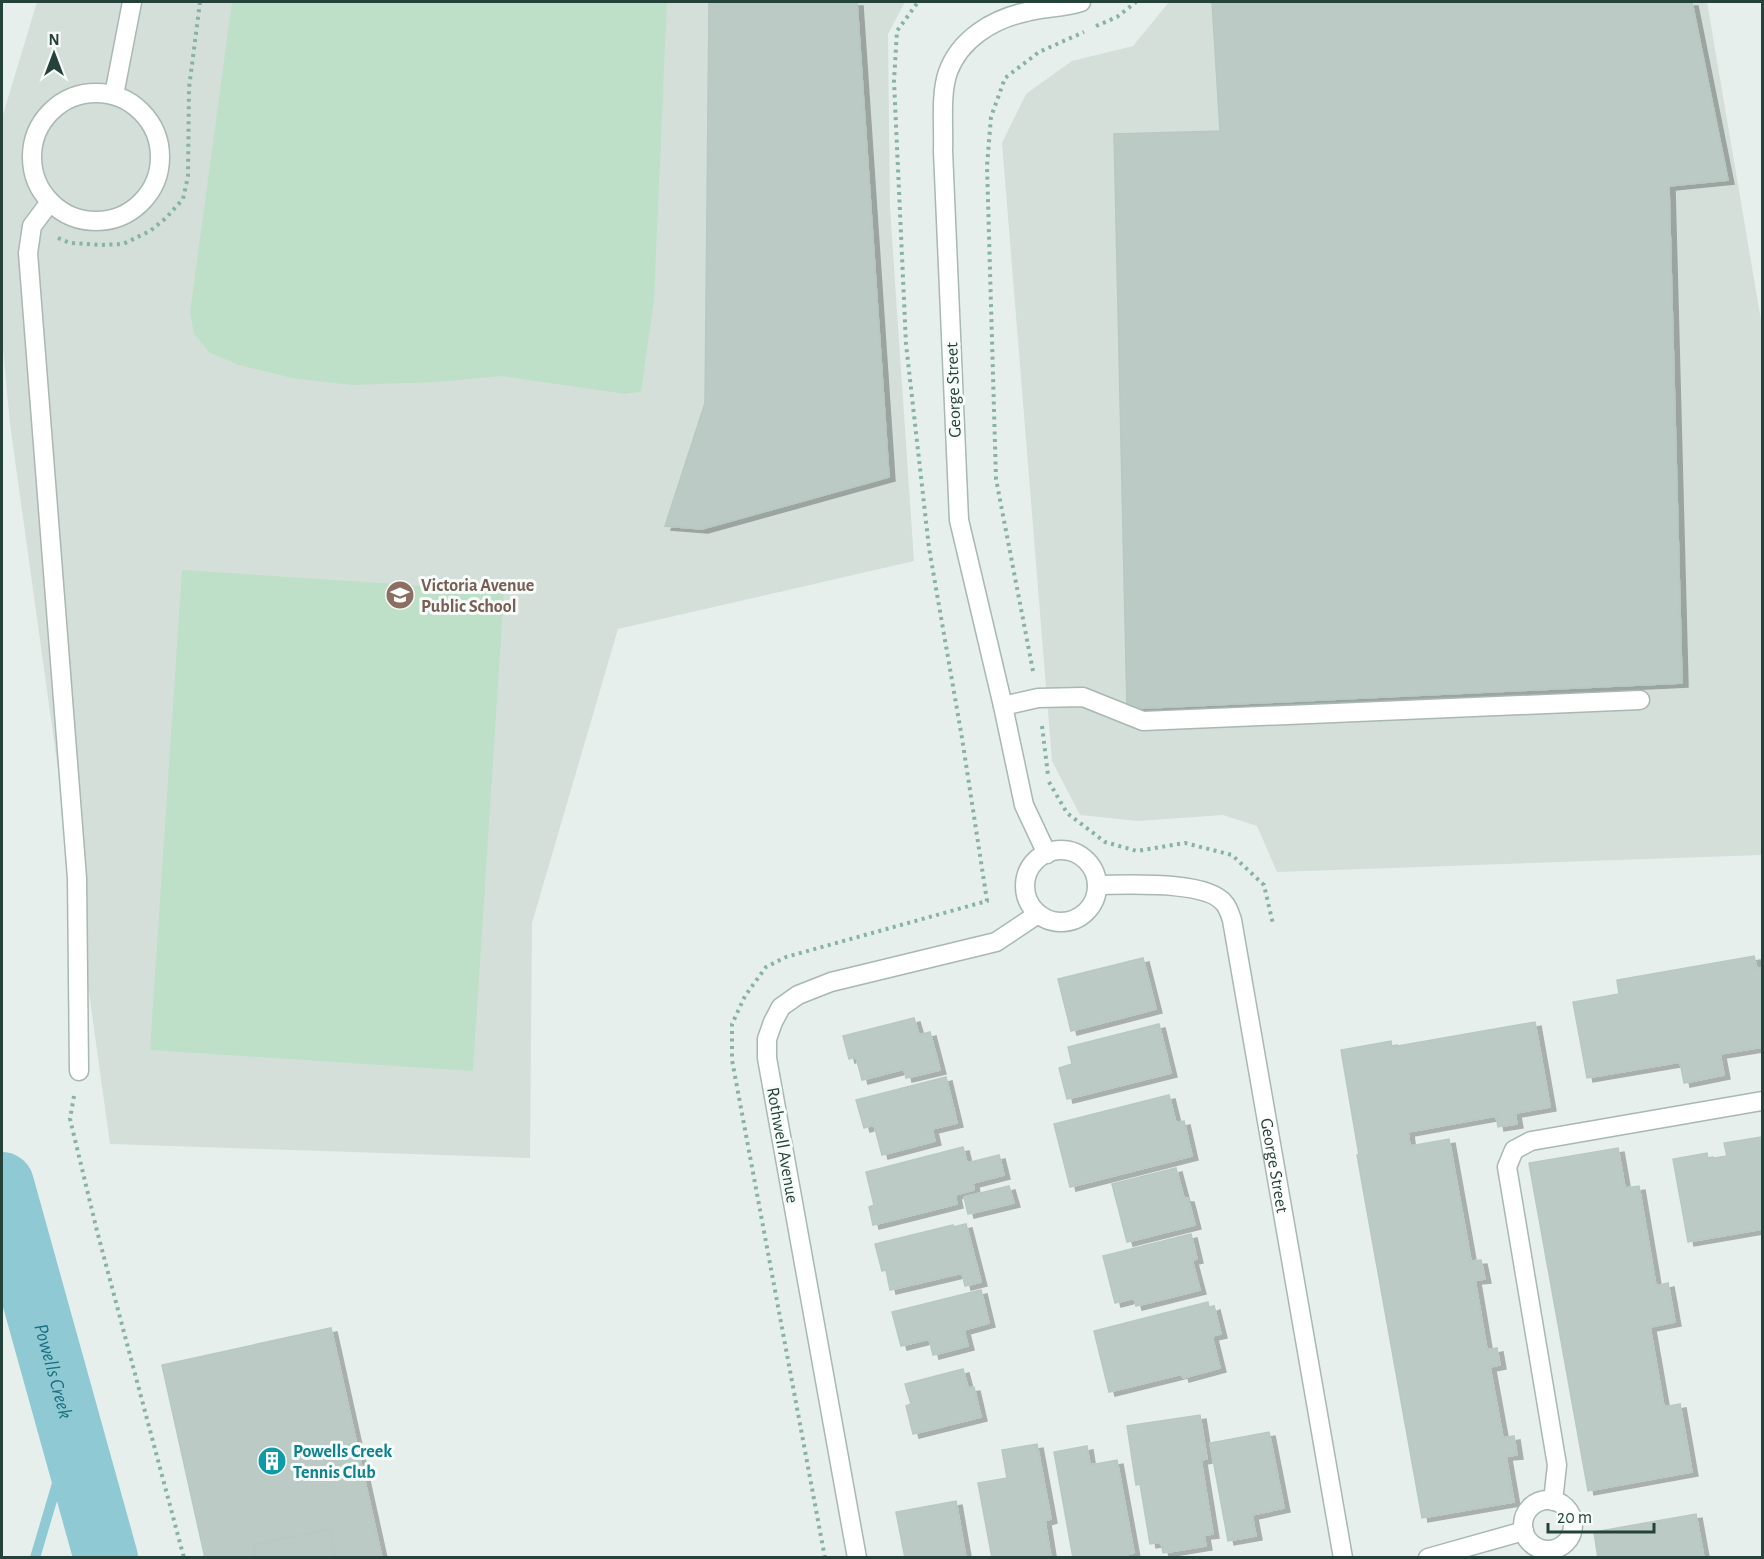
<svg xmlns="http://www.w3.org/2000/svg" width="1764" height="1559" font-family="'Alegreya Sans',sans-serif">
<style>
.built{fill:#d4dfda}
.green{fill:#bfe0c8}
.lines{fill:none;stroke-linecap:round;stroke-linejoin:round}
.stream{stroke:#8ec9d4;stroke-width:10}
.river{stroke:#8ec9d4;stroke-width:64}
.building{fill:#bbcac4;stroke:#b8c9c2;stroke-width:1.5;filter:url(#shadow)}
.service-casing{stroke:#a8b8b2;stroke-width:21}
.minor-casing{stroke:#a8b8b2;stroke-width:21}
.path{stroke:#86b3a5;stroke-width:4;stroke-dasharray:3 4.5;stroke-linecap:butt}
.service{stroke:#fff;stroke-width:18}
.minor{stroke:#fff;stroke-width:18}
.labels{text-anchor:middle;stroke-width:6;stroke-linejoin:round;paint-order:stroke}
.street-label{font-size:18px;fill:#24423a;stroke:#f7fbf9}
.education-label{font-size:18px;font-weight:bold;fill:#785e54;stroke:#f7fbf9;text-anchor:start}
.culture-label{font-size:18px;font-weight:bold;fill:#0d838f;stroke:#f7fbf9;text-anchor:start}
.water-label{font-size:20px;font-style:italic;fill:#1c6f80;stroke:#f7fbf9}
</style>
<defs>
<filter id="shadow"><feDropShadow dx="6" dy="4" stdDeviation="0" flood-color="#0004"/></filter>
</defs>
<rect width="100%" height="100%" fill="#e6efeb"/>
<!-- built -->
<g class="built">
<polygon points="37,2 905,2 888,34 890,208 914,561 618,629 532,923 530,1158 110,1144 10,424 2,337 2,118"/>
<polygon points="1169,2 1707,2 1762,326 1762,855 1277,872 1257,826 1223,815 1138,821 1080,815 1052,761 1002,143 1026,94 1072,61 1133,46"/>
</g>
<!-- green -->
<g class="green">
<polygon points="232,2 667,2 654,300 641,392 625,394 501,376 438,382 351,385 292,378 239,365 210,353 194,334 190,312"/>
<polygon points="182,570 504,591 473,1071 150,1050"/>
</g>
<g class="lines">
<!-- stream -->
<polyline class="stream" points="35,1558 71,1436"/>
<!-- river -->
<path class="river" id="s1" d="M2,1184L106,1558"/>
</g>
<!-- building -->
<g class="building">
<polygon points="709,2 857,2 889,477 702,529 665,526 705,403"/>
<polygon points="1212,2 1692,2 1728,180 1669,186 1682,683 1127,709 1114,134 1220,131"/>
<polygon points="1754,956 1757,969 1762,968 1762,1047 1720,1054 1724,1075 1684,1083 1680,1062 1587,1078 1573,1002 1619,994 1617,980"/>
<polygon points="1143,958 1156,1009 1071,1031 1058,979"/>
<polygon points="914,1018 919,1035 930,1032 940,1070 906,1078 904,1069 862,1080 856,1057 849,1059 843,1036"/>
<polygon points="1535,1022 1550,1107 1515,1113 1517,1124 1498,1127 1496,1116 1408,1132 1410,1146 1449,1139 1471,1261 1481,1260 1485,1279 1475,1280 1487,1350 1497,1348 1500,1365 1490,1367 1503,1438 1514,1436 1517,1455 1506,1456 1514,1502 1422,1518 1357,1155 1359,1155 1341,1050 1391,1041 1392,1047"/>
<polygon points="1159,1024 1171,1073 1067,1099 1059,1068 1072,1064 1068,1047"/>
<polygon points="946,1077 957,1123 932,1129 935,1141 882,1155 874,1125 864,1128 856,1100"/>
<polygon points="1169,1095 1176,1123 1184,1121 1192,1156 1070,1187 1054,1124"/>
<polygon points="1762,1137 1762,1229 1688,1242 1673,1159 1707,1153 1708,1159 1727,1156 1724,1143"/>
<polygon points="963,1147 967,1163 999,1155 1004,1175 973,1183 974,1190 955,1195 957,1204 873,1225 869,1207 874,1205 866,1172"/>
<polygon points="1618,1148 1625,1188 1639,1186 1656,1286 1668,1283 1675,1322 1650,1327 1664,1407 1680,1404 1692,1472 1588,1491 1529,1163"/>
<polygon points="1176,1168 1184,1198 1188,1198 1195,1225 1127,1242 1112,1184"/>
<polygon points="1009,1186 1014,1203 968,1214 964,1197"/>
<polygon points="966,1224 981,1282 965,1286 962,1273 890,1290 886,1270 882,1271 875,1244 953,1225 953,1227"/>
<polygon points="1191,1234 1197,1259 1192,1260 1200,1290 1136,1306 1134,1298 1115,1303 1103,1256"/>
<polygon points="981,1290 989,1323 964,1330 968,1346 933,1355 929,1339 901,1346 892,1312"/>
<polygon points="1208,1302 1209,1308 1214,1306 1221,1334 1212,1336 1220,1368 1183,1378 1182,1374 1109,1392 1094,1331"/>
<polygon points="331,1328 382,1558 205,1558 162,1365"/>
<polygon points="963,1369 968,1388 974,1387 981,1417 913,1434 906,1406 911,1404 905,1384"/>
<polygon points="1200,1415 1207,1459 1201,1460 1213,1534 1204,1535 1206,1546 1163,1553 1161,1542 1150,1544 1140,1484 1136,1485 1127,1426"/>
<polygon points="1269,1432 1284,1508 1252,1515 1256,1536 1228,1541 1210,1443"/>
<polygon points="1037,1444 1051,1519 1045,1521 1051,1558 992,1558 978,1483 1007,1478 1002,1450"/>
<polygon points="1087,1446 1090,1465 1117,1460 1134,1553 1126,1555 1126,1558 1073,1558 1054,1452"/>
<polygon points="956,1501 966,1558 905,1558 896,1512"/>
<polygon points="1696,1514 1704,1558 1598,1558 1594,1532"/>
<polygon points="330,1529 336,1558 255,1558 253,1545"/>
</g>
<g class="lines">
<!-- service casing -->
<g class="service-casing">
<g id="service">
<circle cx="96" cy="157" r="64"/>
<polyline points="114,95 132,2"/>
<polyline points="50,202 32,226 28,253 77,878 79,1071"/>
<polyline points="1003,706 1038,698 1083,697 1143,721 1640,700"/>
<circle cx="1548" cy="1525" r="25"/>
<polyline points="1553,1501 1557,1465 1507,1167 1514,1150 1531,1141 1762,1101"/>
<polyline points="1428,1558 1524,1531"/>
</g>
</g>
<!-- minor casing -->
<g class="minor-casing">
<g id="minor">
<circle cx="1061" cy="886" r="36"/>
<path d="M1047,854L1024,805L1003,706L959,520L943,151C944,128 940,94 948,72C960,39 993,19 1026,12C1044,7 1063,8 1081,2"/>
<path id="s2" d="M1097,885C1126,885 1206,880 1224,903C1228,907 1230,914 1232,920L1343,1558"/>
<polyline points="857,1558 767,1058 767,1039 773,1022 781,1007 798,995 831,982 996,942 1038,914"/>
</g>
</g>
<!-- path -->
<g class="path">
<polyline points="1096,26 1117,17 1136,2"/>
<polyline points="58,238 70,243 101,245 123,244 150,231 166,218 183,199 188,176 189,88 200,2"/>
<polyline points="1033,671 996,479 987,166 991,117 1005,78 1039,52 1084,32"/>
<polyline points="1042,726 1048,775"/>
<polyline points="1049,782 1067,813 1105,842 1137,851 1185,843 1232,855 1264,885 1273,924"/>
<polyline points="74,1096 70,1119 97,1231 184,1558"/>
<polyline points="825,1558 732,1060 732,1024 745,996 766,967 786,957 987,901 962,738 929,548 906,344 894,81 897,31 918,2"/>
</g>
<!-- service -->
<use href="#service" class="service"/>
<!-- minor -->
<use href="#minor" class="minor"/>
</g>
<!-- icons -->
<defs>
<g id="school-disc" transform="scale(1.5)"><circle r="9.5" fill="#8d6e63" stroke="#f7fbf9"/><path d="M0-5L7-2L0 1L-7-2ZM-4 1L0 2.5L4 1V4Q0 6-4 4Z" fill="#fff"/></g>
<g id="building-disc" transform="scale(1.5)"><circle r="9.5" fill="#0f9aa8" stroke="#f7fbf9"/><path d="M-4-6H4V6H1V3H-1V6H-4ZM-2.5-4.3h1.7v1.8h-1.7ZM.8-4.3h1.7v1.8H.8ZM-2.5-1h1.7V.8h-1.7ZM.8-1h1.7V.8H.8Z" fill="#fff"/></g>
</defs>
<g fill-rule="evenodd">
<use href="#school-disc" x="400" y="595"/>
<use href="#building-disc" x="272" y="1461"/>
</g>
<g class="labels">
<!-- street labels -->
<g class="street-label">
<text transform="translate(953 390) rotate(-92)" y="6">George Street</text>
<text transform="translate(783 1145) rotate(80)" y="6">Rothwell Avenue</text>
<text dy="6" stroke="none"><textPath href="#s2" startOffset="399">George Street</textPath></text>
</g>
<!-- education labels -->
<g class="education-label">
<text x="421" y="591">Victoria Avenue<tspan x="421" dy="21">Public School</tspan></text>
</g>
<!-- culture labels -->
<g class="culture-label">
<text x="293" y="1457">Powells Creek<tspan x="293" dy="21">Tennis Club</tspan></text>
</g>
<!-- water labels -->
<g class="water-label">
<text dy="7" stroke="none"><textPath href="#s1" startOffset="194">Powells Creek</textPath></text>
</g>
</g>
<!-- border -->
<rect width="1764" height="1559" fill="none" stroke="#24423a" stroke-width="6"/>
<!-- north arrow -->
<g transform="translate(54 54)" stroke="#f7fbf9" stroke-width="4.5" paint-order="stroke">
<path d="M0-4.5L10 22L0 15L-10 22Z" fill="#24423a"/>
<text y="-9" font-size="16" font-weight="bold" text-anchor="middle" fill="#24423a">N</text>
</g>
<!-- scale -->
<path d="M1548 1523v9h106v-9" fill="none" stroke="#24423a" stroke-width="3"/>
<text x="1557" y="1523" font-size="18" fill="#24423a" stroke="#f7fbf9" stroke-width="4.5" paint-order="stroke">20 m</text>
</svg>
